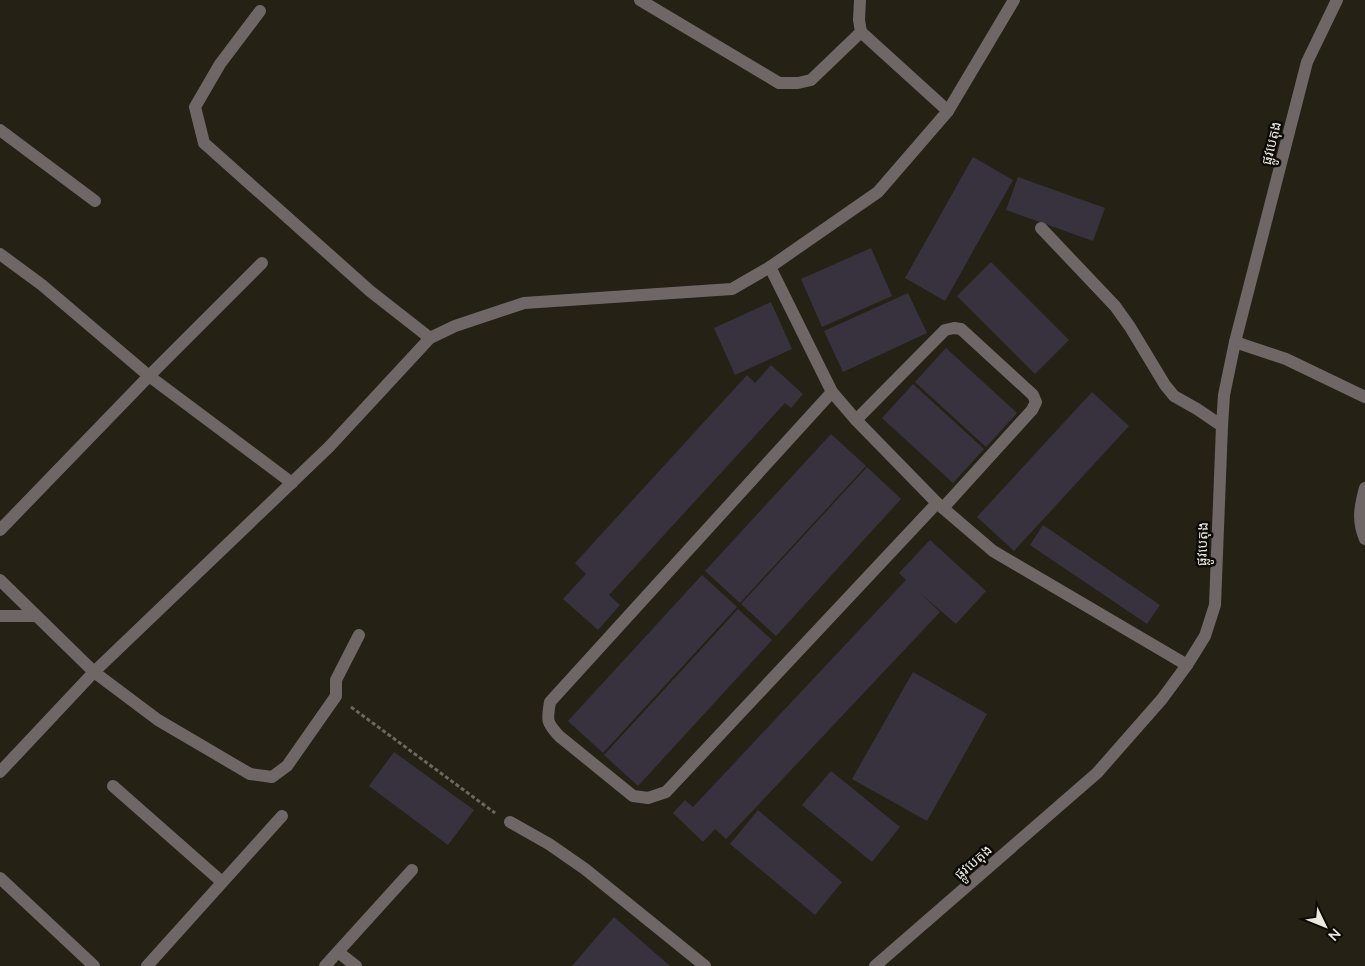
<svg xmlns="http://www.w3.org/2000/svg" width="1365" height="966" font-family="Mulish,'Noto Sans Khmer',sans-serif">
<style>
.building{fill:#37323e}
.lines{fill:none;stroke-linecap:round;stroke-linejoin:round}
.path{stroke:#6c685e;stroke-width:3;stroke-dasharray:4 2.5;stroke-linecap:butt}
.service{stroke:#6e6765;stroke-width:12}
.minor{stroke:#6e6765;stroke-width:12}
.tertiary{stroke:#6e6765;stroke-width:12}
.labels{text-anchor:middle;stroke-width:5;stroke-linejoin:round;paint-order:stroke}
.street-label{font-size:14px;fill:#ece9e1;stroke:#0d0b06}
</style>
<rect width="100%" height="100%" fill="#262115"/>
<!-- building -->
<g class="building">
<polygon points="973,157 1013,180 945,301 905,278"/>
<polygon points="1018,177 1105,208 1093,241 1006,210"/>
<polygon points="871,248 892,296 822,327 801,279"/>
<polygon points="991,262 1069,340 1035,374 957,296"/>
<polygon points="908,293 927,333 843,372 824,331"/>
<polygon points="771,302 792,349 735,375 714,328"/>
<polygon points="946,348 1017,413 986,447 915,382"/>
<polygon points="771,365 803,394 791,408 785,403 609,595 620,605 598,630 563,599 586,574 575,563 747,375 755,383"/>
<polygon points="913,384 984,449 953,483 882,418"/>
<polygon points="1092,392 1129,426 1014,551 977,517"/>
<polygon points="831,434 866,466 740,603 705,571"/>
<polygon points="867,467 901,499 776,636 741,604"/>
<polygon points="1043,525 1160,605 1147,624 1030,545"/>
<polygon points="930,540 986,591 956,624 920,593 940,612 726,839 715,829 703,842 673,813 685,800 693,807 906,580 899,573"/>
<polygon points="702,575 737,607 603,753 568,721"/>
<polygon points="738,609 772,640 638,786 604,755"/>
<polygon points="913,672 987,714 927,821 852,779"/>
<polygon points="394,752 474,810 448,845 369,786"/>
<polygon points="831,771 900,827 872,862 802,805"/>
<polygon points="758,810 842,882 815,915 730,844"/>
<polygon points="614,917 670,966 572,966"/>
</g>
<g class="lines">
<!-- path -->
<polyline class="path" points="351,707 495,813"/>
<!-- service -->
<g class="service">
<polyline points="640,0 779,83 798,83 811,80 861,32"/>
<polyline points="860,0 859,20 861,32 948,111"/>
<polyline points="1041,228 1115,306 1130,327 1165,385 1174,396 1197,409 1222,426"/>
<polyline points="770,267 832,392 856,420 937,503 993,551 1187,665"/>
<path d="M832,392L550,702C547,720 546,722 559,736L633,796L648,798L666,792L937,503"/>
<polyline points="856,420 945,330 954,328 961,329 1033,395 1036,402 1032,410 943,508"/>
<polyline points="113,786 222,882"/>
<polyline points="338,952 356,966"/>
</g>
<!-- minor -->
<g class="minor">
<polyline points="260,11 220,64 195,107 204,143 370,291 430,338"/>
<polyline points="0,130 95,201"/>
<polyline points="0,254 42,285 149,376 292,483"/>
<polyline points="1235,342 1286,359 1365,397"/>
<path d="M1365,488C1360,506 1357,521 1365,539"/>
<polyline points="0,530 149,376 262,263"/>
<polyline points="0,580 94,672 158,720 250,774 272,777 287,766 336,696 336,680 359,635"/>
<polyline points="0,616 36,616"/>
<polyline points="0,772 94,672 329,447 430,338 455,326 524,303 732,289 770,267 878,192 948,111 1014,0"/>
<polyline points="510,822 549,844 585,869 705,966"/>
<polyline points="0,878 94,966"/>
<polyline points="147,966 282,816"/>
<polyline points="325,966 412,870"/>
</g>
<!-- tertiary -->
<polyline class="tertiary" points="875,966 1097,773 1162,699 1187,665 1205,636 1215,605 1222,426 1224,395 1235,342 1307,62 1337,0"/>
</g>
<g class="labels">
<!-- street labels -->
<g class="street-label">
<text transform="translate(1271 143) rotate(-76)" y="5">ផ្លូវបេតុង</text>
<text transform="translate(1202 544) rotate(-88)" y="5">ផ្លូវបេតុង</text>
<text transform="translate(973 862) rotate(-41)" y="5">ផ្លូវបេតុង</text>
</g>
</g>
<!-- north arrow -->
<g transform="translate(1325 926) rotate(133)" stroke="#0d0b06" stroke-width="4" paint-order="stroke">
<path d="M0-4L9 19L0 12L-9 19Z" fill="#ece9e1"/>
<text y="-8" font-size="14" font-weight="bold" text-anchor="middle" fill="#ece9e1">N</text>
</g>
</svg>
